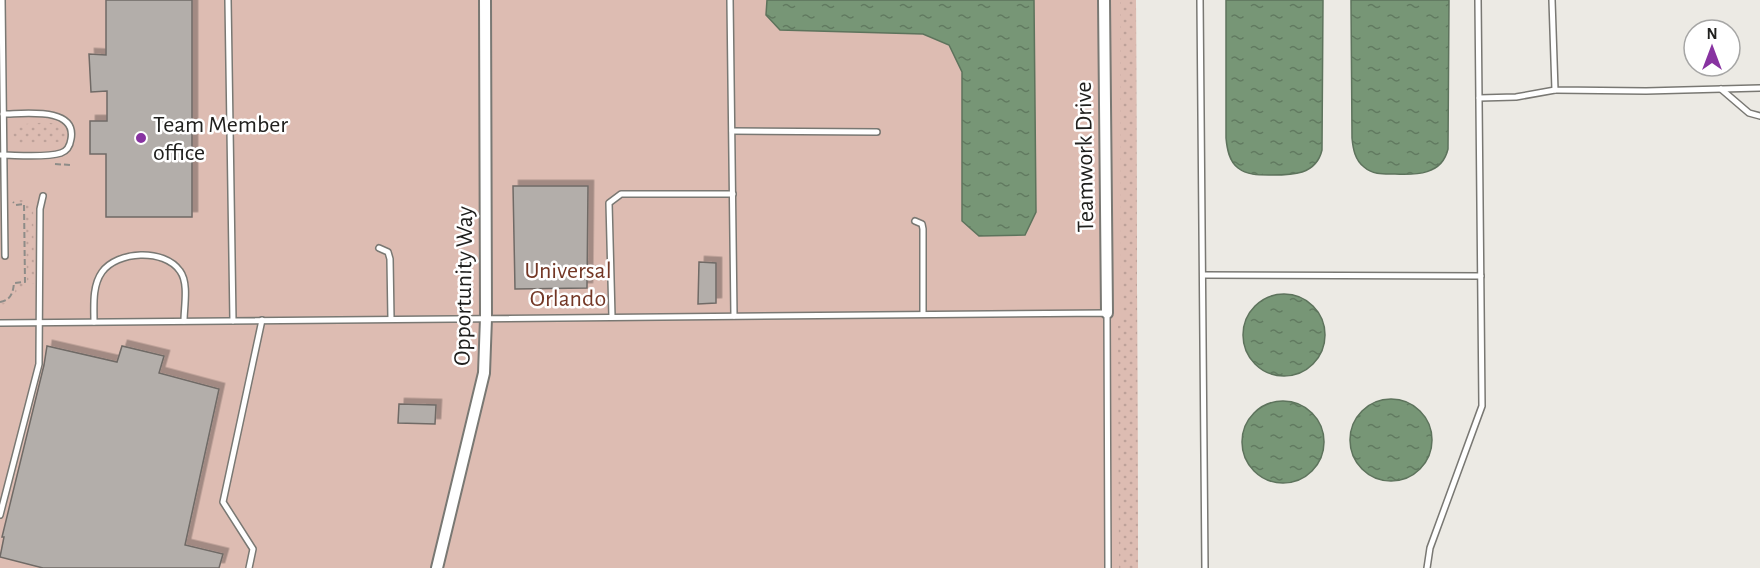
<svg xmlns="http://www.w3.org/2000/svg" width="1760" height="568" font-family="'Alegreya Sans',sans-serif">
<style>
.green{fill:#ddbcb2}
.garden{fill:url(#garden-dots)}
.water{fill:url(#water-ripples);stroke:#5d735c;stroke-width:1.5}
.building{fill:#b3aeaa;stroke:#6f6a66;stroke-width:1.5;filter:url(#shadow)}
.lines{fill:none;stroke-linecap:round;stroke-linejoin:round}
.service-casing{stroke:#797873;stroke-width:8}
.minor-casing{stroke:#797873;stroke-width:14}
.path{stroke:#8d8c88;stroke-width:2;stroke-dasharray:6 3;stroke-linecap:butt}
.service{stroke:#fff;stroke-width:5}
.minor{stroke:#fff;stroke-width:10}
.poi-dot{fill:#8833a1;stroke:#fff;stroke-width:2}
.labels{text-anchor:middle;stroke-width:5;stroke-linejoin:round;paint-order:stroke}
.poi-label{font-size:24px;fill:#20201e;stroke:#fff;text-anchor:start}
.street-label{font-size:24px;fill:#20201e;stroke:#fff}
.park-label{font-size:24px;fill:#733725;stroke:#fff}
</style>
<defs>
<pattern id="garden-dots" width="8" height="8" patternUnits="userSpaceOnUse" patternTransform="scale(1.5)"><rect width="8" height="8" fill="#ddbcb2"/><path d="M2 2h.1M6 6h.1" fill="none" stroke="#bda199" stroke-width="1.8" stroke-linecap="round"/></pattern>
<pattern id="water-ripples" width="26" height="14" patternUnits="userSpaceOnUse" patternTransform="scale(1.5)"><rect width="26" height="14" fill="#779676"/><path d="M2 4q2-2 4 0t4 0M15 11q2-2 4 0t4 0" fill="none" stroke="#617a60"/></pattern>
<filter id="shadow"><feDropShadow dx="5.5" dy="-5.5" stdDeviation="0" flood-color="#0004"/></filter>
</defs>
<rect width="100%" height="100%" fill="#eceae4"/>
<!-- green -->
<polygon class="green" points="0,0 1136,0 1138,568 0,568"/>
<!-- garden -->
<g class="garden">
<polygon points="1120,0 1136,0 1138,568 1119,568 1118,326 1121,325"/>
<path d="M20,124C35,124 63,117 68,135L62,142L20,143L12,134L15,126Z"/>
<path d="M15,200H29L33,203L34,284H30L0,312V304C11,303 16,295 16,284L27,283L26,204L15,203Z"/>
</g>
<!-- water -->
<g class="water">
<polygon points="767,0 1034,0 1036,212 1025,235 979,236 962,221 962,72 949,45 923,34 780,30 766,15"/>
<path d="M1226,0H1323L1322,150C1316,176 1290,175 1269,175C1258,175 1247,175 1238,168C1229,161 1227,149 1226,138Z"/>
<path d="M1351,0H1449L1448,149C1442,175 1416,175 1395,174C1384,174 1373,175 1364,167C1355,160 1353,149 1352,138Z"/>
<circle cx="1284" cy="335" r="41"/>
<circle cx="1391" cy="440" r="41"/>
<circle cx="1283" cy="442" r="41"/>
</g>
<!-- building -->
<g class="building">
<polygon points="106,0 192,0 192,217 106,217 106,154 90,154 90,121 107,121 107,91 91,92 89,54 106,55"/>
<polygon points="513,186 588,186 587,288 515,289"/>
<polygon points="699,262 716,263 716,303 698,304"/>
<polygon points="47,346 117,362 122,346 164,356 159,373 219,389 185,545 223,554 219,568 43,568 0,557 4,537 2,537 44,365"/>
<polygon points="399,404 436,405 435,424 398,423"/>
</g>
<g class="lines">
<!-- service casing -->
<g class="service-casing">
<g id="service">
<polyline points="2,0 5,256"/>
<polyline points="228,0 233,321"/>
<polyline points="730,0 734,316"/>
<polyline points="1200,0 1205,568"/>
<polyline points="1552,0 1555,90 1646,91 1760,88"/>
<polyline points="1721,89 1749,113 1760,116"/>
<polyline points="1479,98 1516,97 1555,90"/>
<polyline points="732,131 877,132"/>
<path d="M0,155C17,155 45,158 61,153C67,151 70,146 71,139C77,106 23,114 3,114"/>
<polyline points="915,221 922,224 923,229 923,314"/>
<polyline points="379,248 388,252 390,259 391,319"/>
<polyline points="1203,275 1481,276"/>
<polyline points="612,317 609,203 621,194 733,194"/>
<path d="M94,322C94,306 92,286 102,272C117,251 164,248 180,271C189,283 184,307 184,321"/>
<polyline points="0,323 1107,313 1108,568"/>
<polyline points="0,515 39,364 40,209 43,196"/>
<polyline points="249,568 253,549 223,502 262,320"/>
<polyline points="1427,568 1430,548 1482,406 1478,0"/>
</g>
</g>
<!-- minor casing -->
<g class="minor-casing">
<g id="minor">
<polyline points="1104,0 1107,313"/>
<polyline points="437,568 484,373 486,318 485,0"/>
</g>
</g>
<!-- path -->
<g class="path">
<polyline points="55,164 70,165"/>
<path d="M0,302C11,300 13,293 14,283L25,282L24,204L16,205L13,202"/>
</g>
<!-- service -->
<use href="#service" class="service"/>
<!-- minor -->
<use href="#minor" class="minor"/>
</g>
<!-- markers -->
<circle class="poi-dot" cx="141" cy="138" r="6"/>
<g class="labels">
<!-- poi labels -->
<g class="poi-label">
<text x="153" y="132">Team Member<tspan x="153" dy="28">office</tspan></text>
</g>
<!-- street labels -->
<g class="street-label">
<text transform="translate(1084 157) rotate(-91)" y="8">Teamwork Drive</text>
<text transform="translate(463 286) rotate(-89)" y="8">Opportunity Way</text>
</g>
<!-- park labels -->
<g class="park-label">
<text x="568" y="278">Universal<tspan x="568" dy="28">Orlando</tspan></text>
</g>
</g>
<!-- north arrow -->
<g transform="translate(1712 48)"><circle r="28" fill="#ffffff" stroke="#a6a6a5" stroke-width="1.5"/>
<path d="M0-4.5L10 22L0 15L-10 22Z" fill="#8833a1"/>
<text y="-9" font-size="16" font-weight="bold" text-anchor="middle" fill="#20201e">N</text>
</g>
</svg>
